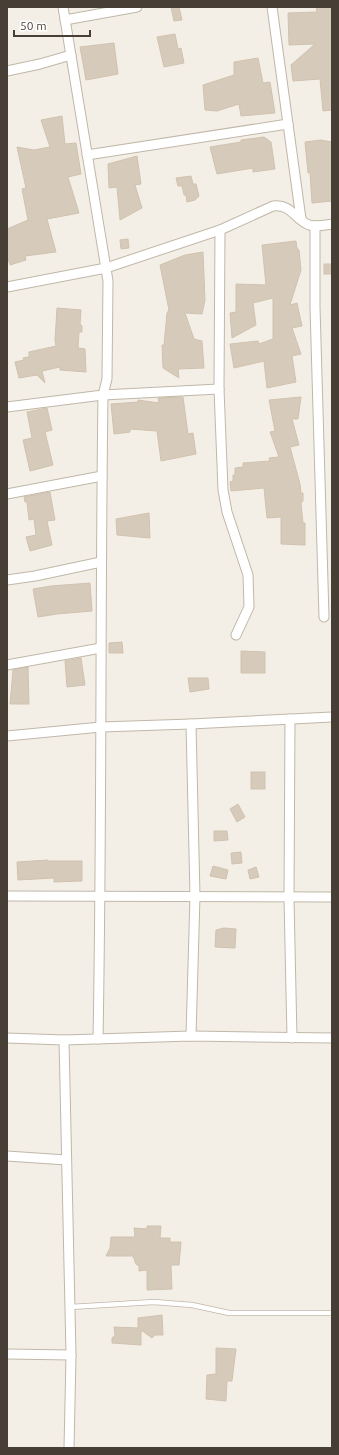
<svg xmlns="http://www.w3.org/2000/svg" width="339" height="1455" font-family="Ubuntu,sans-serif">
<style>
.building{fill:#d6cbbb;stroke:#d1c2ae}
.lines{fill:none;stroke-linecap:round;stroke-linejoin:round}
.lane-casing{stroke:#c0b7a8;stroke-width:6}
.street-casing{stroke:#c0b7a8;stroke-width:11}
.lane{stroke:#fff;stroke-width:4.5}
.street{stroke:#fff;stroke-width:9}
</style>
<rect width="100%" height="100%" fill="#f4efe6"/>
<!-- building -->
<g class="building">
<polygon points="171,7 179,7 182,20 174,21"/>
<polygon points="316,7 332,7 332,110 323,111 320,79 293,81 291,65 315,44 289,45 288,13 317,12"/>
<polygon points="175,34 178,49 181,48 184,63 164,67 157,37"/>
<polygon points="114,43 118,74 86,80 80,47"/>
<polygon points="258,58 263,83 270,82 275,113 241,116 239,104 217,111 205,110 203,85 234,75 234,62"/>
<polygon points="62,116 65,144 76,143 81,174 68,177 79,213 47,219 56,252 25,256 26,260 10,265 7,256 7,229 28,220 22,189 26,188 17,147 34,150 50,147 41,120"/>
<polygon points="264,137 271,142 275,169 253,172 253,168 217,174 210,147 241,142 241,140"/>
<polygon points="321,140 332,142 332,201 312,203 310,173 308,173 305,142"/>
<polygon points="137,156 141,184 135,185 142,208 120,220 117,187 109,188 108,164"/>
<polygon points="191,176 193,184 196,184 199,196 195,200 187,202 186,195 184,195 182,186 178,186 176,178"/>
<polygon points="128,239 129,248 121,249 120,240"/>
<polygon points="296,241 297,248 299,250 301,270 290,305 297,303 302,326 292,328 301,354 292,356 296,382 267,388 264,361 234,368 230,344 258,341 259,344 273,339 273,298 253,303 256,325 232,338 230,313 236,312 236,284 266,285 262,245"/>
<polygon points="203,252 205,300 202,314 185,313 194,339 202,341 204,368 178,369 179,378 163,368 162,345 164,345 167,313 169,310 160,265 185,255"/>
<rect x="324" y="264" width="8" height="10"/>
<polygon points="57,308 81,310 80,324 82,326 82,332 79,332 78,348 85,349 86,372 60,370 60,367 42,371 45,383 37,375 19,378 15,362 24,360 23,358 29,357 29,352 56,346 55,340"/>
<polygon points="183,397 188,434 193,433 196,454 161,461 157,431 130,429 130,432 114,434 111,404 138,402 138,400 159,403 158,398"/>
<polygon points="301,397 298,419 292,419 299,445 290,447 300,484 301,493 303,493 303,501 301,503 303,523 305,523 305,545 281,544 281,517 267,518 264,488 231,491 230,482 233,481 233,475 235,475 235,468 243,467 243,463 270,461 269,458 279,457 270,432 275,431 269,400"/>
<polygon points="47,408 52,430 45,432 53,465 30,471 23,440 32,438 27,412"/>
<polygon points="50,492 55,520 47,521 52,545 30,551 26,537 36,535 34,519 29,520 27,502 25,502 24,497"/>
<polygon points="149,513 150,538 117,535 116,519"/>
<polygon points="90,583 92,611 57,614 38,617 33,589 51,586"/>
<polygon points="122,642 123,653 109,653 109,643"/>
<polygon points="241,651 265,652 265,673 241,673"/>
<polygon points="81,658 85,685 67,687 65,661"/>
<polygon points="28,667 29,704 10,704 13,670"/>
<polygon points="188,678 208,678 209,689 190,692"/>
<rect x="251" y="772" width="14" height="17"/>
<polygon points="238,804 245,817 237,822 230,809"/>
<polygon points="214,831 227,831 228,840 214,841"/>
<polygon points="241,852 242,863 232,864 231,853"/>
<polygon points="48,860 48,861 82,861 82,881 54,882 54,878 18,880 17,862"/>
<polygon points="213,866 228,870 226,879 210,876"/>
<polygon points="256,867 259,877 250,879 248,870"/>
<polygon points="224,928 236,929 235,948 215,947 216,930"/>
<polygon points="147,1226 161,1226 160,1238 170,1238 170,1242 181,1242 179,1265 171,1265 172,1289 147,1290 147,1270 139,1271 139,1266 136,1264 133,1256 106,1256 110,1248 111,1237 135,1237 134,1228 147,1229"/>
<polygon points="162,1315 163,1335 155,1335 152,1338 141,1330 141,1345 112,1343 112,1338 115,1335 114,1327 139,1328 138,1327 138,1318"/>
<polygon points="216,1348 236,1349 232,1381 227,1381 226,1401 206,1399 207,1375 216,1374"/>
</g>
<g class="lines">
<!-- lane casing -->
<g class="lane-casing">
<polyline id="lane" points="70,1307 154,1302 192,1305 229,1313 332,1313"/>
</g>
<!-- street casing -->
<g class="street-casing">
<g id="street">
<path d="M63,7L108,281L107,379L103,395C100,610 102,824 98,1039"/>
<polyline points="272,7 301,219"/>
<polyline points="65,20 137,7"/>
<polyline points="7,71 40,64 71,55"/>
<polyline points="87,155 288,124"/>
<polyline points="315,226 315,307 324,617"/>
<polyline points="220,230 219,389 223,490 227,512 248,575 249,607 236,635"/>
<path d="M7,287L106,268L220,230L273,206C292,204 294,219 309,225C317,227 325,225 332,224"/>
<polyline points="7,407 103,395 219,389"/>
<polyline points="7,494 102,476"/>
<polyline points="7,580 35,576 101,562"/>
<polyline points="7,665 101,648"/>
<polyline points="290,719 289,898 292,1038"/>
<polyline points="191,724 195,896 191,1036"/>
<polyline points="7,736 101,727 191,724 332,717"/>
<polyline points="7,896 332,897"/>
<polyline points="7,1038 64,1040 191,1036 332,1038"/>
<polyline points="64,1040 71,1355 69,1448"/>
<polyline points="7,1156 66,1160"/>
<polyline points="7,1354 71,1355"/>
</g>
</g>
<!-- lane -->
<use href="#lane" class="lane"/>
<!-- street -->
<use href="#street" class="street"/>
</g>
<!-- border -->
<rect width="339" height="1455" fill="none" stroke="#473f35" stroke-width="16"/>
<!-- scale -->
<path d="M14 30v6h76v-6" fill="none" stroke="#473f35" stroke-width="2"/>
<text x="20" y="30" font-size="12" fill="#473f35" stroke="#ffffff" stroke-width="3" paint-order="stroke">50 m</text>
</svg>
